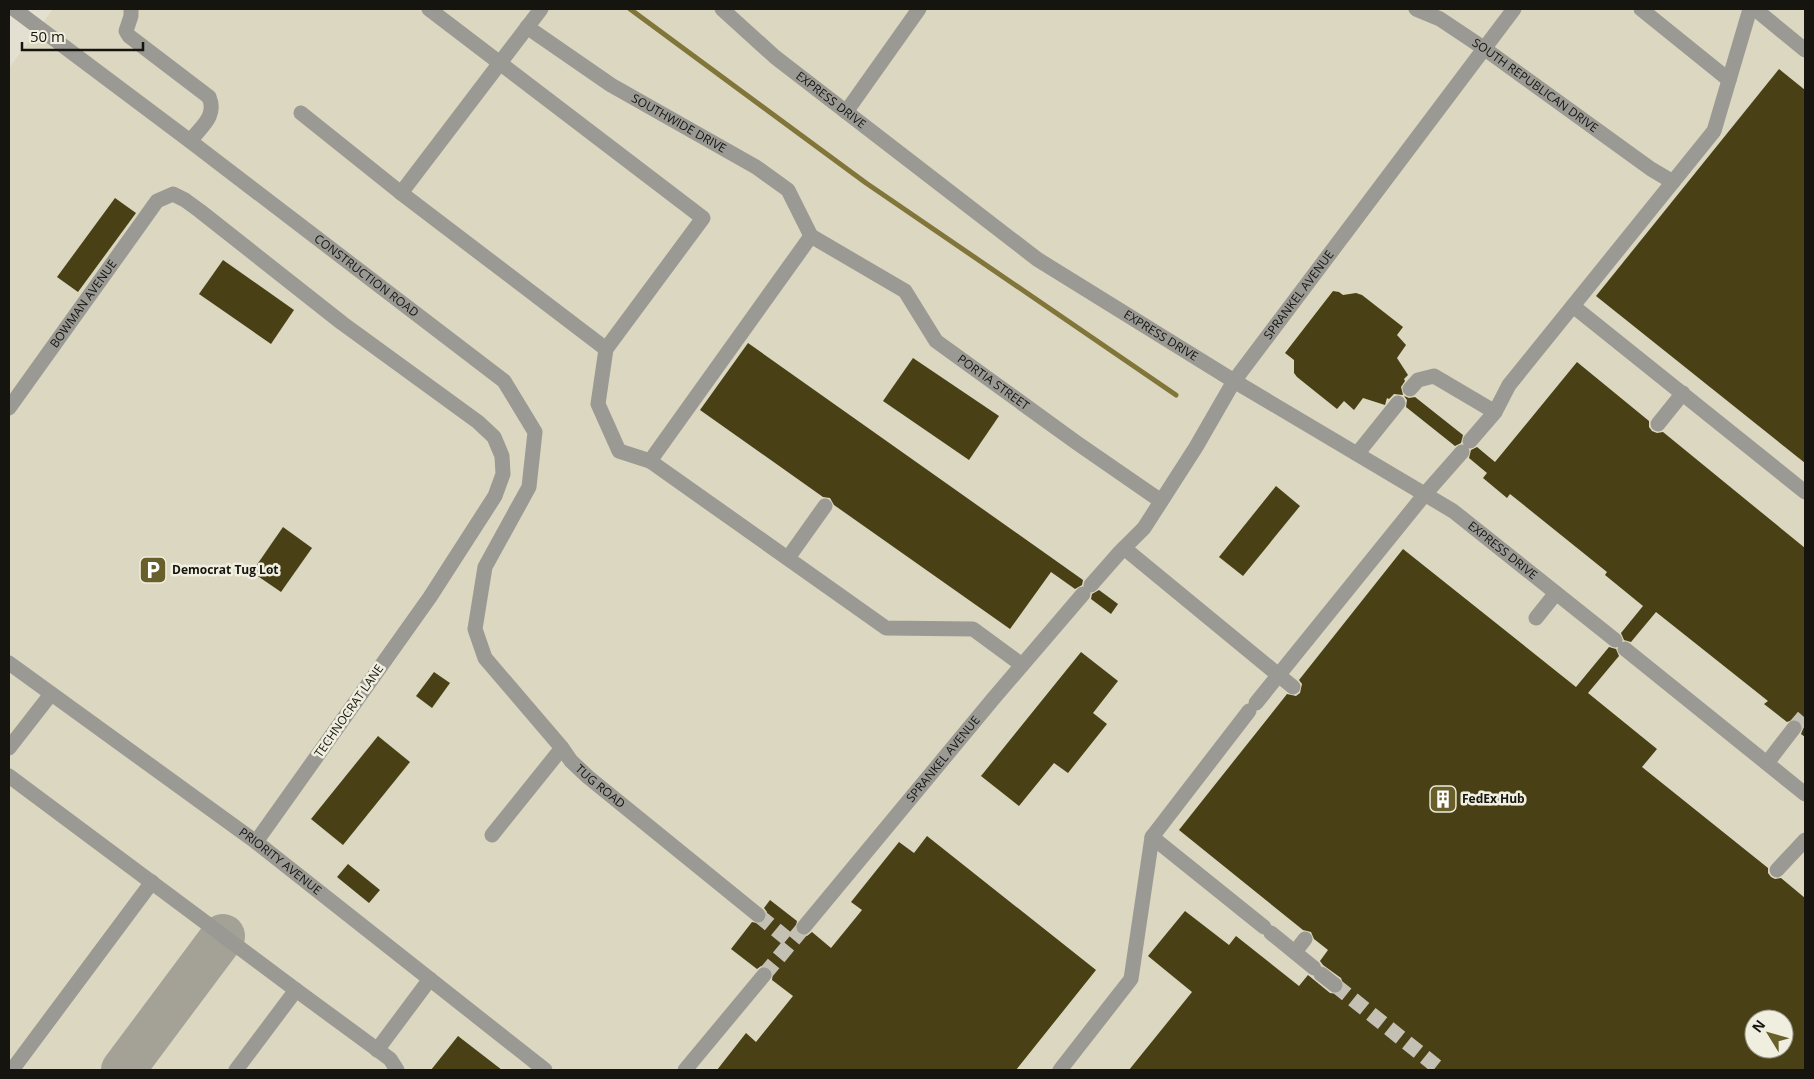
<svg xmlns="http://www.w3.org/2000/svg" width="1814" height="1079" font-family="'Open Sans',sans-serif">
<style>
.built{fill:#dbd7c0;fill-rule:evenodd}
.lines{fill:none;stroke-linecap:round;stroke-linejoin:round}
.stream{stroke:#81753a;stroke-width:5}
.taxiway{stroke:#a4a296;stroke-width:44}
.building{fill:#494115;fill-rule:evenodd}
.minor-tunnel{stroke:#c4c1b4;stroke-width:15;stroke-dasharray:15 8;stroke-linecap:butt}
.minor{stroke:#9b9993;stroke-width:15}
.labels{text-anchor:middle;stroke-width:5;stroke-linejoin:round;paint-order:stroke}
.street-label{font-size:12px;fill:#15140f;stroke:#f0eede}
.poi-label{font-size:12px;font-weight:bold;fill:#15140f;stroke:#f0eede;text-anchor:start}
</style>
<rect width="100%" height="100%" fill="#e3e0d1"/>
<!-- built -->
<path class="built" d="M53,9H1805V1070H9V68ZM1754,1019H1784V1049H1754Z"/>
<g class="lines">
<!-- stream -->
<polyline class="stream" points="630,9 866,183 1176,395"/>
<!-- taxiway -->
<polyline class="taxiway" points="123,1070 223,936"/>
</g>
<!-- building -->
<g class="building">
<polygon points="1779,69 1805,90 1805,463 1596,296"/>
<polygon points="115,198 136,213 78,292 57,277"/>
<polygon points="223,260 294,310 271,344 199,294"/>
<polygon points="1333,291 1339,292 1343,295 1356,293 1362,295 1403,327 1397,335 1406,345 1397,358 1408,375 1404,379 1405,381 1401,387 1403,395 1394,394 1389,399 1387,398 1385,405 1363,398 1354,410 1344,401 1337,409 1297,377 1294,373 1294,360 1285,353"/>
<polygon points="748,343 1083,580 1082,585 1075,589 1051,572 1010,629 834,505 830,498 823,497 700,410"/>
<polygon points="913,358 999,416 969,460 883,401"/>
<polygon points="1577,362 1649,421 1649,427 1652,431 1657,433 1663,432 1805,548 1805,737 1801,734 1803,729 1800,721 1795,719 1787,722 1764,704 1768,701 1656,612 1631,642 1624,640 1621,633 1643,606 1605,575 1607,572 1510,494 1507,498 1483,478 1487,473 1469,458 1471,450 1477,447 1495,462"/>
<polygon points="1404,396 1409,398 1415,397 1463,435 1461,443 1455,446 1406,407 1407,400"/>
<polygon points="1276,486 1300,506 1243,576 1219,557"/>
<polygon points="283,527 312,548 281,592 252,572"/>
<path d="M1403,549L1576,687L1609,647L1616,649L1619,656L1588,693L1657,749L1642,767L1768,868V873L1771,877L1775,879L1781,878L1805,898V1070H1129L1192,992L1148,956L1185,911L1229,945L1236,936L1299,986L1308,975L1330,993L1338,994L1343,990L1344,986L1341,978L1323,965L1320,961L1328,950L1314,939L1311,932L1303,930L1179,830L1287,694L1296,696L1300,693L1302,684L1299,680ZM1754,1019H1784V1049H1754Z"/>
<polygon points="1099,590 1118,604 1111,614 1091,599 1092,594"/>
<polygon points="1081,652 1118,681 1093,713 1107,724 1068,773 1054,763 1019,806 981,776"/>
<polygon points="434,672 450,683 432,708 416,696"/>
<polygon points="378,736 410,762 343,845 311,819"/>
<polygon points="927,836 1096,970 1016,1070 717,1070 746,1033 756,1042 793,996 772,980 773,972 770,968 761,966 757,969 731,949 752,922 761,924 766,920 767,912 764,908 770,900 797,921 795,930 798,934 807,936 812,932 831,948 862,910 851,902 899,842 914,853"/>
<polygon points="348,864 380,890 369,903 337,877"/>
<polygon points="458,1036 502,1070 431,1070"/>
</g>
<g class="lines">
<!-- minor-tunnel -->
<g class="minor-tunnel">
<polyline points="1794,728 1805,715"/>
<polyline points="758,915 791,942"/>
<polyline points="764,975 804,927"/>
<polyline points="1335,985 1441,1070"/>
</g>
<!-- minor -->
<g class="minor">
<path id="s1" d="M14,9L190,141L504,381L535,432L529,487L485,567L475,629L485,658L562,748L571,761L588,777L758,915"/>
<path d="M131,9V16L126,31L129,36L209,97C217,116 202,126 190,141"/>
<polyline points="429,9 703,218 606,349 598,404 619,451 650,461"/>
<path id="s2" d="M722,9L775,57L1037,259L1234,381L1453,511L1615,640"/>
<path id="s3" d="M1416,9L1440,19L1485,49L1651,169L1673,182"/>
<polyline points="1641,9 1729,80"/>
<polyline points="1755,9 1805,50"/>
<path id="s4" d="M527,27L611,85L756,167L788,190L811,236"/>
<polyline points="846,112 919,9"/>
<polyline points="301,113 401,193 541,9"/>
<polyline points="401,193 606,349"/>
<polyline points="1573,306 1805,492"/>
<polyline points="1410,389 1418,380 1434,376 1495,412"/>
<path id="s5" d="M9,408L157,201L173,194L185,200L200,211L342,323L478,422L494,437L502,456L503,474L495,496L430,597L256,842"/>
<polyline points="1658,424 1683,393"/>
<polyline points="1470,441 1495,412 1509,385 1714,131 1750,9"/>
<polyline points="1357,454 1398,403"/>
<polyline points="1124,548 1293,687"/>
<polyline points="788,558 825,506"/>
<path id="s6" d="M1091,585L1120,552L1144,528L1196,447L1234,381L1514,9"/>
<polyline points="1536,618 1556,593"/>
<polyline points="1625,649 1805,794"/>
<path id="s7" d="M9,663L256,842L545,1070"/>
<path id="s8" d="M1022,665L973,629L886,628L650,461L811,236L905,291L936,341L1077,443L1161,501"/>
<polyline points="1256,703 1425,494 1462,452"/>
<polyline points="9,748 51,694"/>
<polyline points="1767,763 1794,728"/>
<polyline points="9,776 296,990"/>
<polyline points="492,835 562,748"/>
<polyline points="1152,837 1264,927"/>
<polyline points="1777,870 1805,840"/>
<path id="s9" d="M804,927L993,699L1083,594"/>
<polyline points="1271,933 1314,968"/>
<polyline points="1295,952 1305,939"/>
<polyline points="1321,974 1335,985"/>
<polyline points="377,1050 430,979"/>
<polyline points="12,1070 152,882"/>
<polyline points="236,1070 296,990 390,1059 397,1070"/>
<polyline points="685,1070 764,975"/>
<polyline points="1060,1070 1131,979 1152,837 1249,711"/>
</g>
</g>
<!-- icons -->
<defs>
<g id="parking-square" transform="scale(1.4375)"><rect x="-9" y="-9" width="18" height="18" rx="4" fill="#695f2b" stroke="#f0eede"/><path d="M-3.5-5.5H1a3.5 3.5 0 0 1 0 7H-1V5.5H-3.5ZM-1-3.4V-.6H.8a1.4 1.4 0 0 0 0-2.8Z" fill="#fff"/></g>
<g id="building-square" transform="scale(1.4375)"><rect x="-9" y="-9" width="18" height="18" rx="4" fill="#695f2b" stroke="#f0eede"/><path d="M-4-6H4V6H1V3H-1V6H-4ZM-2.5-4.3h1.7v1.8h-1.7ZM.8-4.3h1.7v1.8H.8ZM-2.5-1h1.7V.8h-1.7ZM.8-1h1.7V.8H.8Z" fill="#fff"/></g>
</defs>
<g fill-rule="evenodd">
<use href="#parking-square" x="153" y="570"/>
<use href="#building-square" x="1443" y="799"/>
</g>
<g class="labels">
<!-- street labels -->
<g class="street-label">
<text dy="4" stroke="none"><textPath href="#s3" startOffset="142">SOUTH REPUBLICAN DRIVE</textPath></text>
<text dy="4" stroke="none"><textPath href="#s2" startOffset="142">EXPRESS DRIVE</textPath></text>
<text dy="4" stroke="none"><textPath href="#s4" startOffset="180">SOUTHWIDE DRIVE</textPath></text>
<text dy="4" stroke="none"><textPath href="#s1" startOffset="442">CONSTRUCTION ROAD</textPath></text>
<text dy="4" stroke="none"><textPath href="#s6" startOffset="358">SPRANKEL AVENUE</textPath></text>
<text dy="4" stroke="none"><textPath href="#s5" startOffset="128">BOWMAN AVENUE</textPath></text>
<text dy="4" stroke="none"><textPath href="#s2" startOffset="548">EXPRESS DRIVE</textPath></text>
<text dy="4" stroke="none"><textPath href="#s8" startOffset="952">PORTIA STREET</textPath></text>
<text dy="4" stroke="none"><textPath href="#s2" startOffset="952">EXPRESS DRIVE</textPath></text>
<text transform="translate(349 711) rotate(-55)" y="4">TECHNOCRAT LANE</text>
<text dy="4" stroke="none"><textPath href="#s9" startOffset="218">SPRANKEL AVENUE</textPath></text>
<text dy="4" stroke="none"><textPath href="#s1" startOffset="1088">TUG ROAD</textPath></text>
<text dy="4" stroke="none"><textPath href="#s7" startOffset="336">PRIORITY AVENUE</textPath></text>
</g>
<!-- poi labels -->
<g class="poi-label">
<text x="172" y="574">Democrat Tug Lot</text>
<text x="1462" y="803">FedEx Hub</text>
</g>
</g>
<!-- border -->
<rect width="1814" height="1079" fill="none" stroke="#15140f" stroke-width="20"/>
<!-- north arrow -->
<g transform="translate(1769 1034) rotate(307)"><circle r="24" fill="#f0eede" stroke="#98978b"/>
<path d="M0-4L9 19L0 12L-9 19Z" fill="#695f2b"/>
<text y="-8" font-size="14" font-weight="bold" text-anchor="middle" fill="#15140f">N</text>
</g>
<!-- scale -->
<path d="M22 42v8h121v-8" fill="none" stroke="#15140f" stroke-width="2.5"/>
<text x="30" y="42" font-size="15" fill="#15140f" stroke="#f0eede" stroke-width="4" paint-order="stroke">50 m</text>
</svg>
